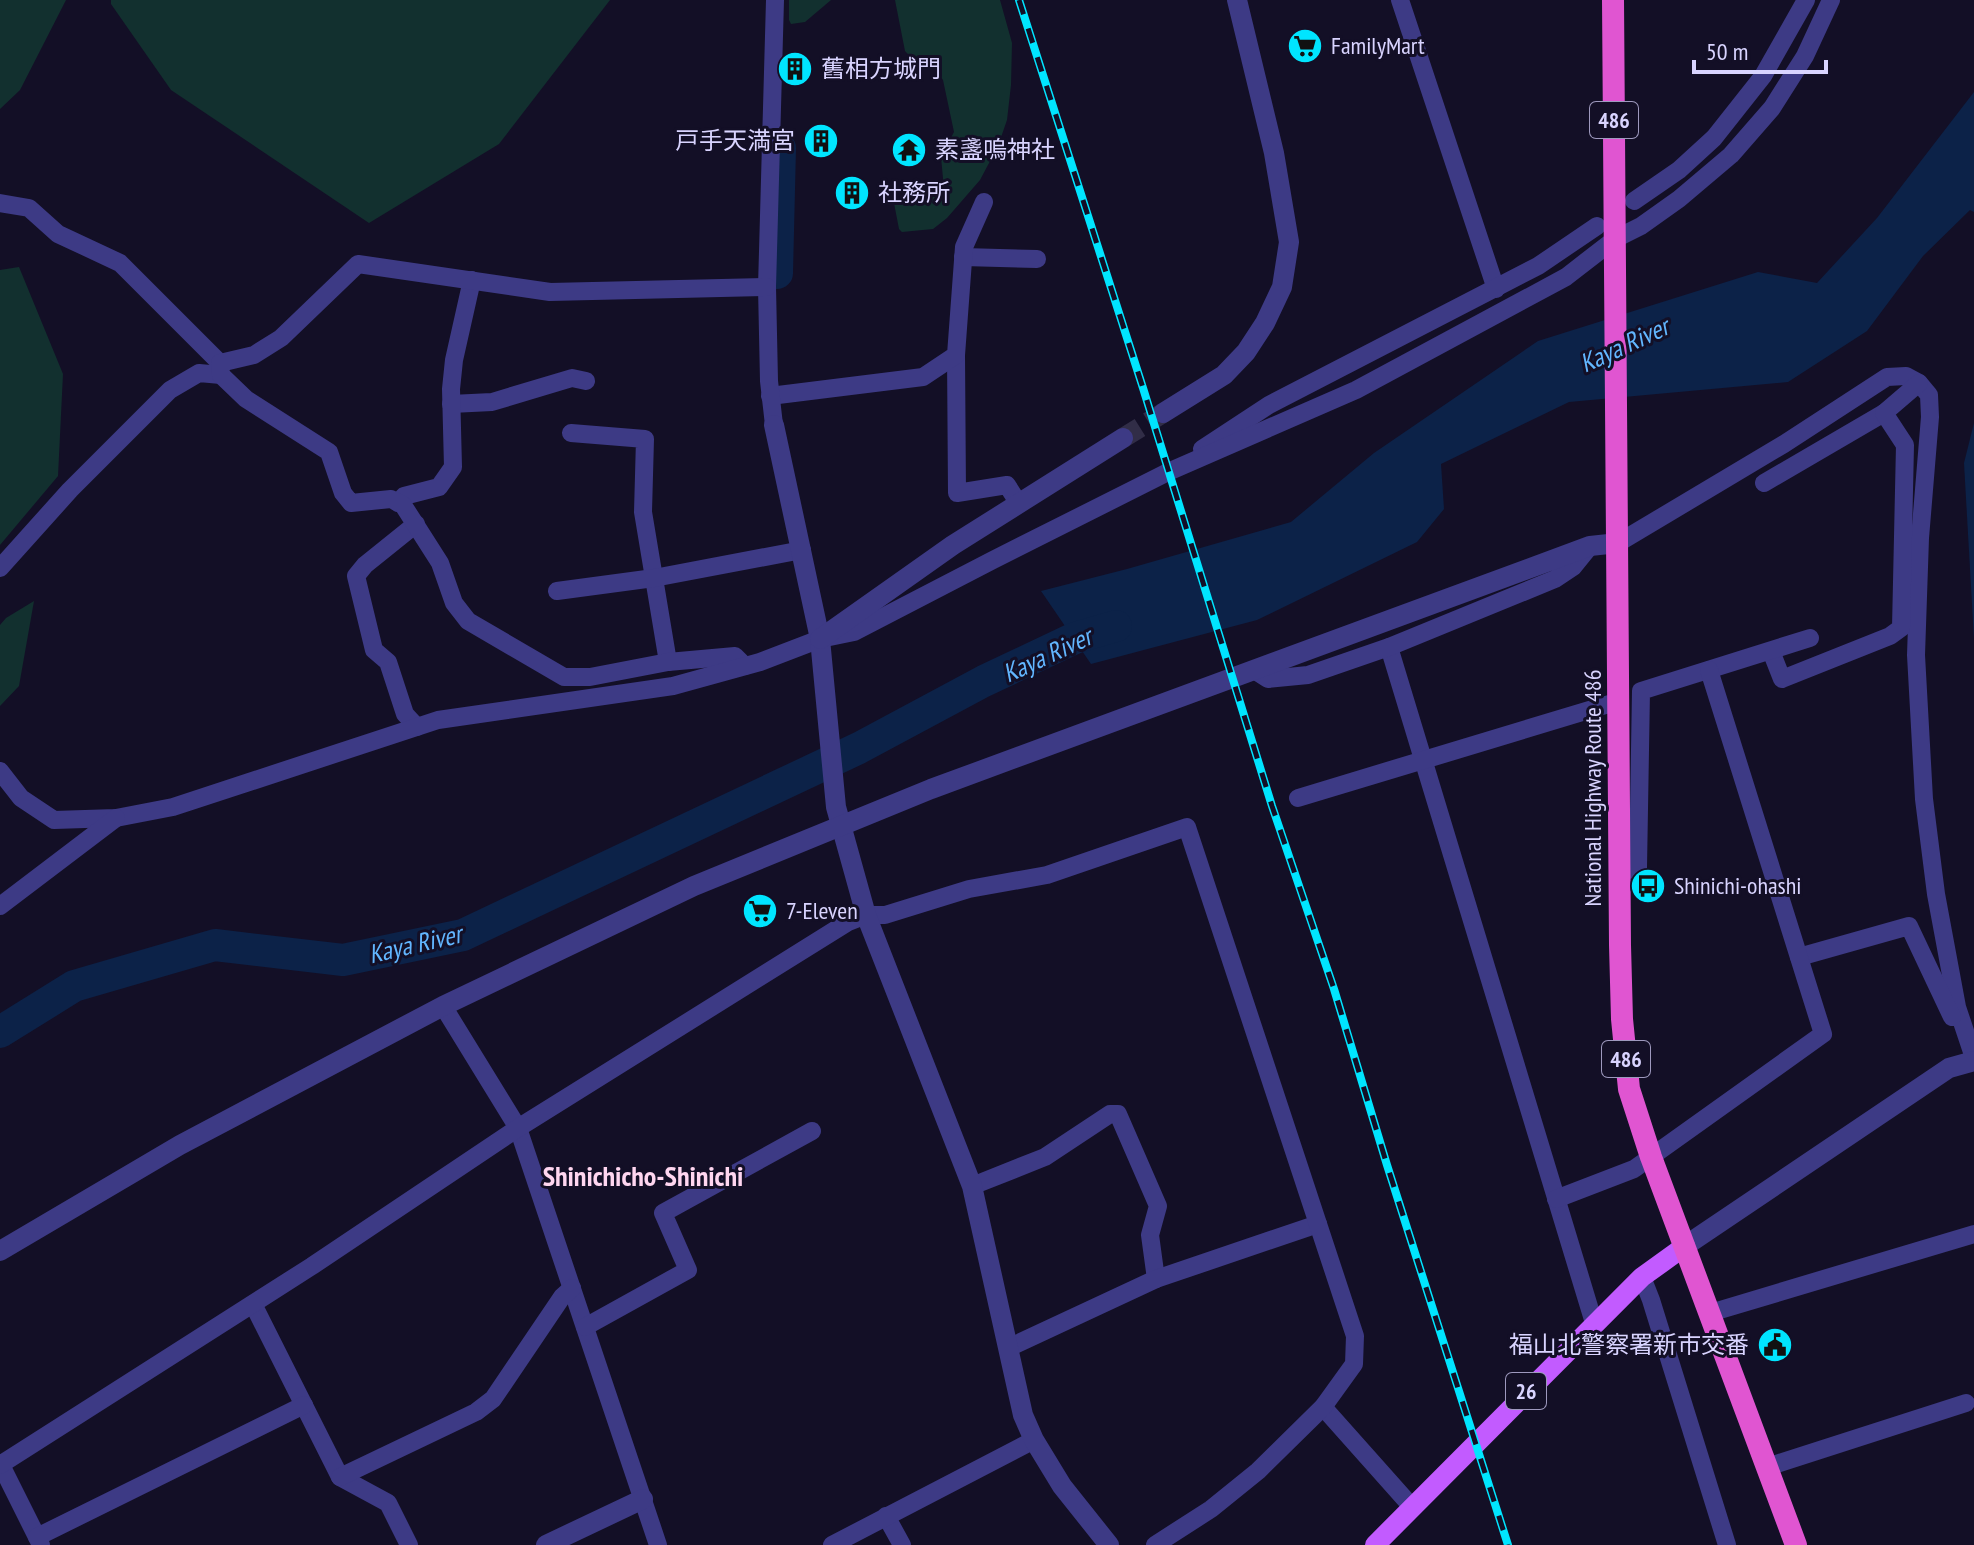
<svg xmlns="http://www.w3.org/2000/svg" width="1974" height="1545" font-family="'PT Sans Narrow','Noto Sans JP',sans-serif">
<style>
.green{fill:#12302f}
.water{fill:#0c2248}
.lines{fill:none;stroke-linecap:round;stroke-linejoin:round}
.river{stroke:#0c2248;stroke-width:32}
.tertiary-tunnel{stroke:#312d47;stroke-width:20;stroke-dasharray:20 10;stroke-linecap:butt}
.minor{stroke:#3d3a85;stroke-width:18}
.tertiary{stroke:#3d3a85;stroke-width:20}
.primary{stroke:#c25bff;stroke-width:20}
.trunk{stroke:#e055d1;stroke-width:22}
.rail-casing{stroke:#00e5ff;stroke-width:8}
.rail{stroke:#130f26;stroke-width:5;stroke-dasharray:15;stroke-linecap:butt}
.labels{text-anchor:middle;stroke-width:6;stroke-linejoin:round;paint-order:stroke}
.shield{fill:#130f26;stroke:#9e99be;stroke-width:2}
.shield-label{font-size:22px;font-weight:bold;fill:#d9d4ff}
.poi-label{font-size:24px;fill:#d9d4ff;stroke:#130f26;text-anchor:start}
.street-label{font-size:24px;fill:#d9d4ff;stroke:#130f26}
.water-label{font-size:26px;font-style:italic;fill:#62b6ff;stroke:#130f26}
.quarter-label{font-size:28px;font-weight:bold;fill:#ffd6f0;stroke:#130f26}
</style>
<rect width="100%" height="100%" fill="#130f26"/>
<!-- green -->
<g class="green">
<polygon points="0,0 66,0 20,90 0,109"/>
<polygon points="111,0 610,0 499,144 369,223 171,90 111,4"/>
<polygon points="789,0 831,0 805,22 791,24 789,20"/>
<polygon points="895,0 1000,0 1012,43 1011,85 1007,120 998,146 980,180 947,218 933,229 902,232 899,229 894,203 898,200 942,191 944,189 941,157 954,132 943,80 937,71 912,58 905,51"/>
<polygon points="19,267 63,374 58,476 0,545 0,270"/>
<polygon points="34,601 19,686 0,706 0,625 6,618"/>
</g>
<!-- water -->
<g class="water">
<polygon points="1974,92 1974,212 1970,210 1923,256 1867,331 1788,382 1569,402 1441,464 1444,509 1417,542 1257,620 1091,664 1041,591 1127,569 1291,522 1374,453 1538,341 1758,272 1817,283 1877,218"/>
<polygon points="1974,423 1974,639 1964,463"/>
</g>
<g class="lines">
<!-- river -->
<g class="river">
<polyline points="777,273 780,148"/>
<polyline points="0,1032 74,986 215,945 343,960 463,935 859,748 984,681 1075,638 1116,626"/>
</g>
<!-- tertiary-tunnel -->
<polyline class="tertiary-tunnel" points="1123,438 1163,413"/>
<!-- minor -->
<g class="minor">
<polyline points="1400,0 1496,289"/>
<polyline points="1634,201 1679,170 1714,138 1763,76 1806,0"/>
<polyline points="0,203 29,208 58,234 120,263 220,363"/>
<polyline points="963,257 1037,259"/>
<polyline points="956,355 957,493 1007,485 1019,504"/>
<polyline points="770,396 923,377 956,355 964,247 984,202"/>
<polyline points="451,404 492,402 572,378 586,381"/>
<polyline points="774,425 769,381 767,287 775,0"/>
<polyline points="571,433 645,439 643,512 668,662"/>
<polyline points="1202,449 1269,405 1538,266 1597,226"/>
<polyline points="1764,483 1884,413"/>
<polyline points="398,503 404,496 439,487 453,467 451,389 454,360 472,280"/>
<polyline points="416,524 365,565 356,576 374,650 388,662 405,714 417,727"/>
<polyline points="1618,543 1784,444 1887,377 1906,376 1919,383 1929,395 1930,417 1920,538 1916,655 1924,799 1936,894 1957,1007 1974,1058"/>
<polyline points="0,568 70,490 170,390 199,373 221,375"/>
<polyline points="557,591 654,578 802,550"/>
<polyline points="1389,647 1594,1323"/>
<polyline points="1771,651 1782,679 1890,636 1901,628 1905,445 1884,413 1919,383"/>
<polyline points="745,666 735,656 668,662 590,677 564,677 468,621 454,603 440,563 403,505 391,499 351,503 343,493 329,452 246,399 221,375 220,363 254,355 281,338 358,264 550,292 767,287"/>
<polyline points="1254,670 1268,679 1308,675 1389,647 1555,579 1573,567 1590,546"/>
<polyline points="0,771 21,798 54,820 116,818 173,807 438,720 673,686 760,662 820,639 854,632 993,560 1168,472 1356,390 1566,277 1615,239 1641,226 1679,199 1731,155 1772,108 1805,56 1831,0"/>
<polyline points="1298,798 1619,701"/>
<polyline points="1619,872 1638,868 1641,691 1810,638"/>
<polyline points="0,906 116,818"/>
<polyline points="1799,957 1909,926 1952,1017"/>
<polyline points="443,1006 518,1128 658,1545"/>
<polyline points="972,1186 1045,1157 1110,1114 1118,1114 1158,1206 1150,1235 1156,1279"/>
<polyline points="1556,1199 1634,1169 1823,1034 1709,670"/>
<polyline points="1642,1277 1651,1300 1727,1545"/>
<polyline points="253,1304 340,1477 388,1503 409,1545"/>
<polyline points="1710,1313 1974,1234"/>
<polyline points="585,1327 688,1270 663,1213 812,1131"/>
<polyline points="1008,1348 1156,1279 1318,1224"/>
<polyline points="1323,1407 1412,1507"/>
<polyline points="0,1463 41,1545"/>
<polyline points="0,1465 312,1266 518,1128 848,922 866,915 885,915 969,889 1047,875 1187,827 1355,1336 1354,1364 1323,1407 1258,1471 1211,1509 1155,1545"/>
<polyline points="1767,1467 1966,1403"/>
<polyline points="340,1477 476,1412 493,1399 562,1297 572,1288"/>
<polyline points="886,1516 902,1545"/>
<polyline points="37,1537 304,1405"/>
<polyline points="832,1545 1034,1440"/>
</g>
<!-- tertiary -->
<g class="tertiary">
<polyline points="1163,413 1224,375 1246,352 1265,323 1282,287 1289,242 1274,153 1237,0"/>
<polyline points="774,425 820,639 836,807 866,915 972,1186 1023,1415 1034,1440 1062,1486 1109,1545"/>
<polyline points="820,639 953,545 1123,438"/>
<polyline points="1685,1246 1949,1068 1974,1061"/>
<polyline points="0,1251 180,1145 443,1006 694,886 931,789 1590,546 1618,543"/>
<polyline points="546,1545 643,1499"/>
</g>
<!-- primary -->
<polyline class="primary" points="1375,1545 1642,1277 1685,1246"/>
<!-- trunk -->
<polyline class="trunk" points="1613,0 1620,945 1622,1019 1629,1089 1651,1157 1796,1545"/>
<!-- rail casing -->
<g class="rail-casing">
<polyline id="rail" points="1019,0 1143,388 1272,806 1334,989 1387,1165 1508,1545"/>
</g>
<!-- rail -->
<use href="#rail" class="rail"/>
</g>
<!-- icons -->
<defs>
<g id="supermarket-disc" transform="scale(1.8)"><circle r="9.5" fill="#00e5ff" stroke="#130f26"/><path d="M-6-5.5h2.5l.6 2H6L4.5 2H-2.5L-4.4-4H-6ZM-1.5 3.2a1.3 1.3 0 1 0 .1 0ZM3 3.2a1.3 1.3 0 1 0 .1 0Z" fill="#111"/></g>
<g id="building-disc" transform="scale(1.8)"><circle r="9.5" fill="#00e5ff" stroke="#130f26"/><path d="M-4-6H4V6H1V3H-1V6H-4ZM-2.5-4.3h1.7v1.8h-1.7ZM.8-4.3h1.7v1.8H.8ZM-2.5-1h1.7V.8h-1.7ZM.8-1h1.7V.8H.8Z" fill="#111"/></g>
<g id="temple-disc" transform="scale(1.8)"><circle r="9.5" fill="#00e5ff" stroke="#130f26"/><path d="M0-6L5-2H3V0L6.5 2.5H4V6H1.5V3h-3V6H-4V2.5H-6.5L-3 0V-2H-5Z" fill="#111"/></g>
<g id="bus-disc" transform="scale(1.8)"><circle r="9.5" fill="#00e5ff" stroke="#130f26"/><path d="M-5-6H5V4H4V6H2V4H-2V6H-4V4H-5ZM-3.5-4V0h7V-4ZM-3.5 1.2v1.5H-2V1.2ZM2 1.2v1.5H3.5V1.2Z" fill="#111"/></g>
<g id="civic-disc" transform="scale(1.8)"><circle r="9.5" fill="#00e5ff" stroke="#130f26"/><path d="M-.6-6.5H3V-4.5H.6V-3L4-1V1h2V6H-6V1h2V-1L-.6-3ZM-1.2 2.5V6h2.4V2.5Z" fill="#111"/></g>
</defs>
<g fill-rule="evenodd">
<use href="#supermarket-disc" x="1305" y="46"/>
<use href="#building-disc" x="795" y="69"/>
<use href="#building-disc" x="821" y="141"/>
<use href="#temple-disc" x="909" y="150"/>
<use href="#building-disc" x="852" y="193"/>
<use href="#bus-disc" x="1648" y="886"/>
<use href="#supermarket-disc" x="760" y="911"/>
<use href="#civic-disc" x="1775" y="1345"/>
</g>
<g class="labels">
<!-- shield labels -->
<g class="shield">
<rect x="1590" y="102" width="48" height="36" rx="6"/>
<rect x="1602" y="1041" width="48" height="36" rx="6"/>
<rect x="1506" y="1373" width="40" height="36" rx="6"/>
</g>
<g class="shield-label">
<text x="1614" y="128">486</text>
<text x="1626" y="1067">486</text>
<text x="1526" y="1399">26</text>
</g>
<!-- poi labels -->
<g class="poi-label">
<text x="1331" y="54">FamilyMart</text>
<text x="821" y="77">舊相方城門</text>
<text x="795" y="149" text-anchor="end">戸手天満宮</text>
<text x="935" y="158">素盞嗚神社</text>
<text x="878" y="201">社務所</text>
<text x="1674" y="894">Shinichi-ohashi</text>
<text x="786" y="919">7-Eleven</text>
<text x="1749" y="1353" text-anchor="end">福山北警察署新市交番</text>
</g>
<!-- street labels -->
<g class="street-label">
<text transform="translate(1593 788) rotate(-90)" y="8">National Highway Route 486</text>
</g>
<!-- water labels -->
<g class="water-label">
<text transform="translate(1624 345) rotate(-25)" y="9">Kaya River</text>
<text transform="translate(1047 655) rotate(-25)" y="9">Kaya River</text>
<text transform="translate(415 944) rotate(-13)" y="9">Kaya River</text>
</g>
<!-- quarter labels -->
<g class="quarter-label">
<text x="643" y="1186">Shinichicho-Shinichi</text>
</g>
</g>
<!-- scale -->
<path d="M1694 60v12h132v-12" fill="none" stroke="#d9d4ff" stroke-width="4"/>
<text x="1706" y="60" font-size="24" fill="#d9d4ff" stroke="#130f26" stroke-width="6" paint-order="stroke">50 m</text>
</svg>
